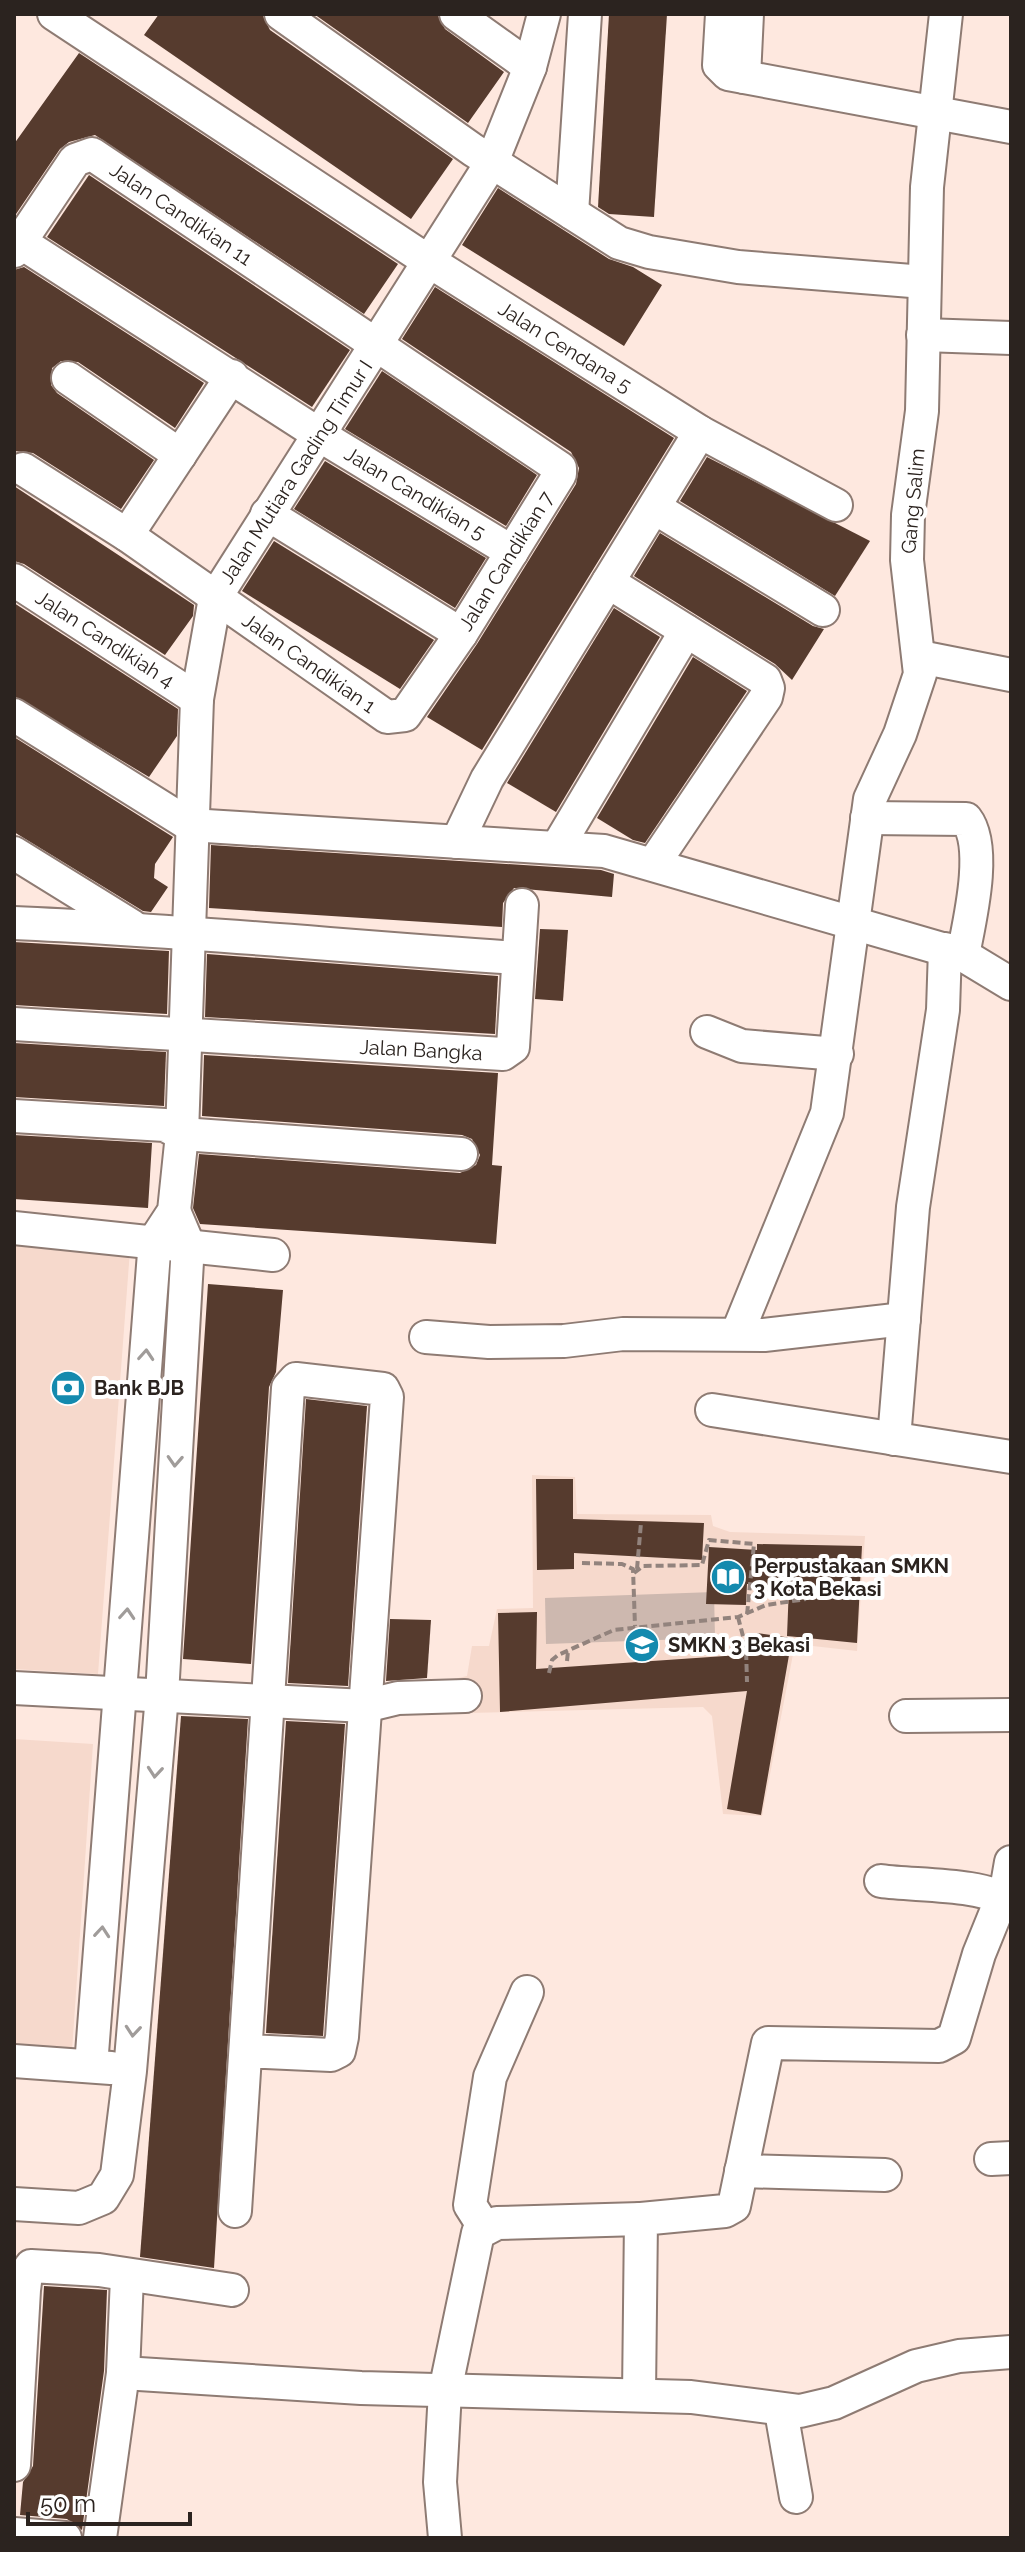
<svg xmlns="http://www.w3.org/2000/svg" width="1025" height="2552" font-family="Raleway,sans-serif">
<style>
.built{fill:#f6d9cc}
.green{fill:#cdb8af}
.building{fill:#563b2e}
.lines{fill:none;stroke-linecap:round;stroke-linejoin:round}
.minor-casing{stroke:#8e7b73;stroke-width:36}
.path{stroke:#92837d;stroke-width:4;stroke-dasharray:8 4;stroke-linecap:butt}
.minor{stroke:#fff;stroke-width:32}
.oneway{stroke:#a09c9a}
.labels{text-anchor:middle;stroke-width:8;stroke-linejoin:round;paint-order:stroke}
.street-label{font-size:20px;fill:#2b231f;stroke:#fff}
.poi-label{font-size:20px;font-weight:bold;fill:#2b231f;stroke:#fff;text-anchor:start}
</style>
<rect width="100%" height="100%" fill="#fee8df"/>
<!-- built -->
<g class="built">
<polygon points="14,1242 130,1250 98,1674 14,1669"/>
<polygon points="532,1475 575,1477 577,1514 711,1515 713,1526 730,1532 865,1536 857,1651 795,1644 762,1816 723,1814 712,1716 703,1707 427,1714 428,1685 467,1676 472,1646 489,1646 497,1609 533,1608"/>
<polygon points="14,1739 93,1744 72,2051 14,2048"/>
</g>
<!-- green -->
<polygon class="green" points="714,1592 715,1638 546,1644 545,1598"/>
<!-- building -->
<g class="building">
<polygon points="159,14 262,14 270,30 453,159 411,219 144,35"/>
<polygon points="314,14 437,14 445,29 504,72 468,123"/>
<polygon points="609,14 667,14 654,217 609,214 598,207"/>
<polygon points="79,53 398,264 364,314 95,135 69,142 60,149 14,217 14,144"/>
<polygon points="89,175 350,350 312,407 47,237"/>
<polygon points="498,188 609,259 633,267 662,285 624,346 462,245"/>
<polygon points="24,267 204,383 175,428 78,362 61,361 52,368 51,385 57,393 154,460 121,509 33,453 14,451 14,270"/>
<polygon points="435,287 674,438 482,750 427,717 477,644 576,484 579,468 571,452 402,339"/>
<polygon points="382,371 537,475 506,526 345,429"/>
<polygon points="707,457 870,541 835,596 680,501"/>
<polygon points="325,461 486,558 455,608 294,509"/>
<polygon points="14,486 194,605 193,616 165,655 24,564 14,561"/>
<polygon points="660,533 813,626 824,629 792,680 775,664 634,576"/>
<polygon points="274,541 434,640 400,689 242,591"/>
<polygon points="14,603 178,709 177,736 149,777 14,696"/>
<polygon points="614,608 660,637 556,812 507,783"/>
<polygon points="693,657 747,691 645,843 633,840 597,818"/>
<polygon points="14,737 173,837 155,864 154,878 168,887 151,912 143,911 14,832"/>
<polygon points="211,845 601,870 614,874 612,897 514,888 503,903 502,927 209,908"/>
<polygon points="540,929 568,930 563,1001 535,999"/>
<polygon points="14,942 169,951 167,1014 14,1005"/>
<polygon points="207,954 498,976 495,1034 205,1017"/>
<polygon points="14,1043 166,1052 164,1106 14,1097"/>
<polygon points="204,1055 498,1073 492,1165 502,1166 496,1244 200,1224 193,1208 199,1154 460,1173 476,1165 480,1155 472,1139 462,1135 202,1116"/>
<polygon points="14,1135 152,1143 148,1208 14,1199"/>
<polygon points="208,1284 283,1290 276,1372 269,1387 251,1664 183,1659"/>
<polygon points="306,1399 367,1406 348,1686 288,1683"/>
<polygon points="536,1479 573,1479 573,1519 704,1523 702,1560 574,1553 574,1569 537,1570"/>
<polygon points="757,1544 862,1546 857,1643 787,1636 789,1586 747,1584 746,1605 706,1604 709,1547 757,1550"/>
<polygon points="537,1612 536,1669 754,1654 757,1633 792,1638 761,1815 727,1809 747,1691 500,1712 498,1613"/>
<polygon points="390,1619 431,1620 427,1678 386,1681"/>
<polygon points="181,1716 248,1719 214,2268 140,2257"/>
<polygon points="286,1721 345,1724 323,2036 266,2033"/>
<polygon points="44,2286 107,2290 104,2371 82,2530 67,2519 20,2515 23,2482 33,2466"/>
</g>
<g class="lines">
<!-- minor casing -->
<g class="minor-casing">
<g id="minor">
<polyline points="54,14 416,253 700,432 836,505"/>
<polyline points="281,14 473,150 619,243 649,252 738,267 924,282"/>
<polyline points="456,14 530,67"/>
<polyline points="722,14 719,65 728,74 1011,127"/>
<polyline points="744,77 747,14"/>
<polyline points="572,213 585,14"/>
<polyline points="20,242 334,444 512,552"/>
<polyline points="14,251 75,160 92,154 560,468 560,474 461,634 405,715 387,717 127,535 23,469"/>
<polyline points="923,335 1011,338"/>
<polyline points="68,378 180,455"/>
<polyline points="655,508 823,610"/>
<polyline points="267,514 461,634"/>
<polyline points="127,535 232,376"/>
<polyline points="14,580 197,699"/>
<polyline points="608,582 765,680 768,688 766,697 654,863"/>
<polyline points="920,657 1011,675"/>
<polyline points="14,715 190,825 604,851 963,955 1011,984"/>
<path d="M867,818L966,819C988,847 969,923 963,955"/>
<polyline points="457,842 487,779 700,432"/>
<polyline points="558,846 686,631"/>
<polyline points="14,853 132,926"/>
<path d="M14,923C182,930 350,947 518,958"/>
<polyline points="14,1024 503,1054 513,1047 522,905"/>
<polyline points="707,1032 742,1046 837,1054"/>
<polyline points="14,1116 165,1125 182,1134 461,1154"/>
<polyline points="14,1228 273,1255"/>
<polyline points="737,1334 827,1113 870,799 900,734 920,674 907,560 908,515 922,411 927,187 946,14"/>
<polyline points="426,1337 489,1342 564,1341 623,1334 764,1335 904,1319"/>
<polyline points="712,1410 1011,1457"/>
<polyline points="894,1439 913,1207 943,1010 945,949"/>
<polyline points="14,1688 365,1706 398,1698 465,1696"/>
<polyline points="906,1716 1011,1715"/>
<path d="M881,1881C916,1886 984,1883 1011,1903"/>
<polyline points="14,2061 111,2068"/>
<polyline points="91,2066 155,1240 174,1211 182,1134 197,699 215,598 492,162 530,67 544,14"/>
<polyline points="991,2159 1011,2158"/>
<polyline points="741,2171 885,2175"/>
<polyline points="14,2204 79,2208 103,2198 117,2175 130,2071 162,1695 188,1244 174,1211"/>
<polyline points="235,2211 288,1388 296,1379 383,1389 387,1397 342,2037 339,2051 331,2055 246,2051"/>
<polyline points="484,2227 470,2205 490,2077 527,1992"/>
<polyline points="123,2373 361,2388 691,2397 800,2411 834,2403 916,2366 959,2356 1011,2352"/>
<polyline points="639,2395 641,2219 725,2211 734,2206 768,2043 939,2046 954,2038 979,1954 1007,1885 1011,1862"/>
<polyline points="781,2411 796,2497"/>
<polyline points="14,2465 24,2290 26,2274 31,2266 99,2270 232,2290"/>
<polyline points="14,2534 65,2538"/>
<polyline points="100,2538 123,2373 127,2277"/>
<polyline points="445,2538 440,2482 445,2391 478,2233 497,2223 641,2219"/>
</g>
</g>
<!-- path -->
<g class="path">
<polyline points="582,1563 622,1564 633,1569 635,1626"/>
<polyline points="637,1569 641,1523"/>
<polyline points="634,1573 643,1566 702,1565 709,1540 754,1544 747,1615"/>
<polyline points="738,1617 746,1648 747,1682"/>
<polyline points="567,1661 568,1651"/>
<polyline points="549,1673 552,1660 558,1655 614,1630 738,1617 766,1605 806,1599"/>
</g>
<!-- minor -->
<use href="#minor" class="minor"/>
</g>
<!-- one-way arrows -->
<defs><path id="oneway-chevron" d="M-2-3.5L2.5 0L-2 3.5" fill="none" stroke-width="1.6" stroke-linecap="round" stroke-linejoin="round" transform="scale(2)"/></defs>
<g class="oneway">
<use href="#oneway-chevron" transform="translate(146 1355) rotate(-86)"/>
<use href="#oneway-chevron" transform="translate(175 1461) rotate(93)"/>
<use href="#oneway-chevron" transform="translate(127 1614) rotate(-86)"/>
<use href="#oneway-chevron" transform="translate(155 1772) rotate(95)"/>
<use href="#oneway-chevron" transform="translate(102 1932) rotate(-85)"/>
<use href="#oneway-chevron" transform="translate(133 2031) rotate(95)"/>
</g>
<!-- icons -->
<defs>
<g id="bank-disc" transform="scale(1.8)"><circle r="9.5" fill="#148aae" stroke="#fff"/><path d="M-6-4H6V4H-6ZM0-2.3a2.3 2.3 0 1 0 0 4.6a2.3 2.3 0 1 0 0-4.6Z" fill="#fff"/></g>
<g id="library-disc" transform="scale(1.8)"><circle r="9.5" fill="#148aae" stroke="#fff"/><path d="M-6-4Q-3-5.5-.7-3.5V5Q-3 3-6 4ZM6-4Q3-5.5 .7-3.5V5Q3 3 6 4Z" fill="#fff"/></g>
<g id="school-disc" transform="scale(1.8)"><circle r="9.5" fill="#148aae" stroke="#fff"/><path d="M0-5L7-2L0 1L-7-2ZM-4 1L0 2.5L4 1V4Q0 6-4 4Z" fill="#fff"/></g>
</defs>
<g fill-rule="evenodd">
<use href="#bank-disc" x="68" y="1388"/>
<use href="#library-disc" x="728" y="1577"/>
<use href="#school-disc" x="642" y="1645"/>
</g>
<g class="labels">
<!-- street labels -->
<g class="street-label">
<text transform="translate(181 214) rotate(34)" y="7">Jalan Candikian 11</text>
<text transform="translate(565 347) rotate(32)" y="7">Jalan Cendana 5</text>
<text transform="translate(296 472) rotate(-57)" y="7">Jalan Mutiara Gading Timur I</text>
<text transform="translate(415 493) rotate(31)" y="7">Jalan Candikian 5</text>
<text transform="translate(913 501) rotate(-85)" y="7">Gang Salim</text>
<text transform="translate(506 561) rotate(-58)" y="7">Jalan Candikian 7</text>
<text transform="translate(105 639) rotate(33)" y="7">Jalan Candikiah 4</text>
<text transform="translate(309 663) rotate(35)" y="7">Jalan Candikian 1</text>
<text transform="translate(421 1050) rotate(3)" y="7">Jalan Bangka</text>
</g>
<!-- poi labels -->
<g class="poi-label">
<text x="94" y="1395">Bank BJB</text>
<text x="754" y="1573">Perpustakaan SMKN<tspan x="754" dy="23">3 Kota Bekasi</tspan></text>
<text x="668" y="1652">SMKN 3 Bekasi</text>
</g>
</g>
<!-- border -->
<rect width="1025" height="2552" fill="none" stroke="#2b231f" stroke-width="32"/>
<!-- scale -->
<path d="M28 2512v12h162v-12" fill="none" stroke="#2b231f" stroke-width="4"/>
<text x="40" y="2512" font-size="24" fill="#2b231f" stroke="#ffffff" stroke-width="6" paint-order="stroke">50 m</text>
</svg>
